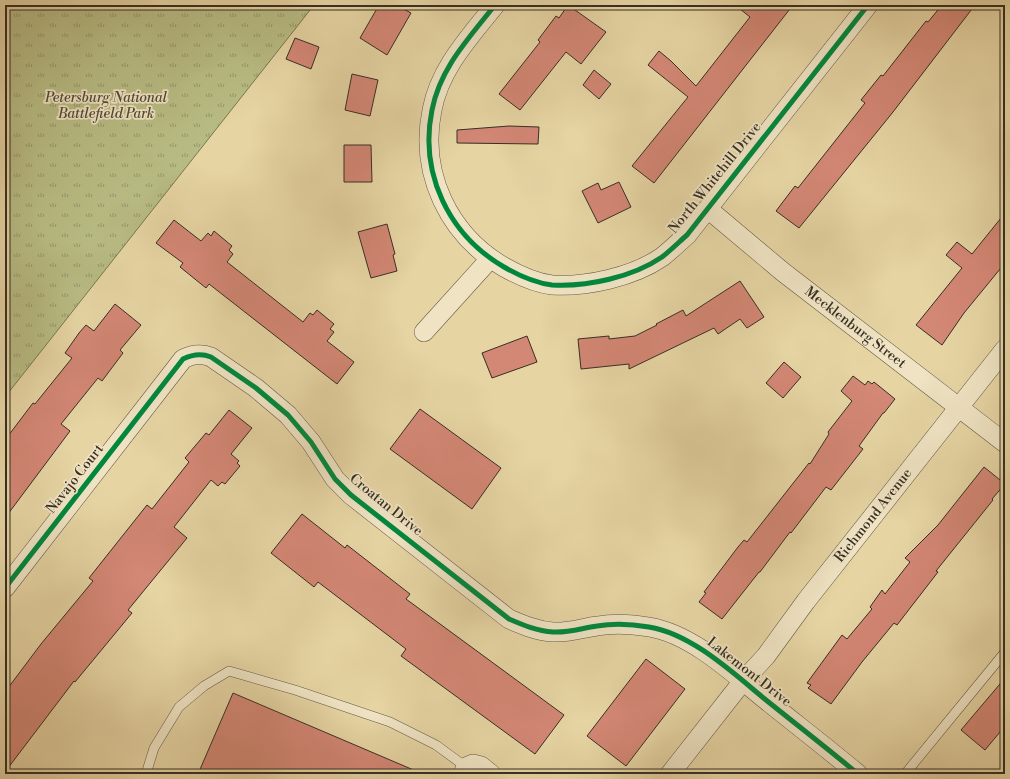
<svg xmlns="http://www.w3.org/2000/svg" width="1010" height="779" font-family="'Libre Bodoni',serif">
  <defs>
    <pattern id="park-tufts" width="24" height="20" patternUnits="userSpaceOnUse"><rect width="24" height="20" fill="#b8bc84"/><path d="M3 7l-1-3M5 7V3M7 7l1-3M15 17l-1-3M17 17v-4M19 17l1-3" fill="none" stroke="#96996c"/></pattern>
  </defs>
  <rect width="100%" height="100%" fill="#e6d4a3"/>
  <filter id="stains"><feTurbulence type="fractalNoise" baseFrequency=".005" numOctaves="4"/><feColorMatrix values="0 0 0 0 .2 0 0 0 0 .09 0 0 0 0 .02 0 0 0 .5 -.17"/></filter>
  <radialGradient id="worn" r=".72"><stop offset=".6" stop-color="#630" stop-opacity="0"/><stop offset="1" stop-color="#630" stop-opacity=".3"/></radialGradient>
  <path fill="url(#park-tufts)" stroke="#787654" d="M5,5h309l-309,392z"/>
  <path fill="#d38775" stroke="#372f24" d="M379,5h17l15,8 -24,42 -27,-17z
    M568,5l38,27 -25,32 -15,-12 -46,58 -21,-16 41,-52 -2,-2 18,-24 3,2z
    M735,5h58l-139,178 -22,-17 56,-69 -40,-32 11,-14 12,10 25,25 54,-69z
    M942,5h33l-82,107 -94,116 -23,-17 19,-25 3,2 67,-85 -4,-3 20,-25 2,1 43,-55 2,1z
    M295,38l24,9 -8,22 -25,-10z
    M594,70l17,14 -12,15 -16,-14z
    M352,74l26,6 -8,36 -25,-6z
    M509,126l30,1 -1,17 -81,-1v-13z
    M344,145h27l1,37h-28z
    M619,182l12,25 -33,16 -16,-32 16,-8 3,7z
    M1005,213v50l-41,50 -22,32 -26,-20 46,-57 -16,-13 11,-13 15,12z
    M174,220l27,21 7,-8 3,3 3,-5 18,15 -3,4 4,4 -6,8 76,60 7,-9 3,2 4,-5 17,14 -4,5 4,3 -7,9 27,21 -17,22 -128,-100 -3,4 -26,-21 3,-4 -27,-20z
    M387,224l8,30 -2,1 4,16 -26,7 -13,-46z
    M740,281l24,36 -17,11 -7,-9 -22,15 -4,-6 -85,41v-5l-48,5 -3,-30 31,-3v3l26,-3 22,-11 -1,-1 27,-14 3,6z
    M115,304l26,21 -21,25 3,3 -21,28 -4,-3 -37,46 9,7 -65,87v-78l28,-37 2,1 37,-46 -7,-5 14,-20 7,-8 8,6z
    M527,336l10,26 -45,16 -10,-25z
    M784,362l17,15 -18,21 -17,-15z
    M853,376l12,9 3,-4 4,3 2,-2 21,17 -11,14h-1l-24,33 4,3 -32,41 -5,-3 -35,46 -1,-1 -30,40h-1l-37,47 -23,-17 7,-9 -2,-1 34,-45 6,-7 3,2 62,-79 1,1 19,-30 -1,-2 24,-31 -11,-10z
    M420,409l81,59 -29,41 -82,-60z
    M229,410l23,18 -21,26 8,7 -2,2 3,3 -15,18 -3,-2 -4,4 -7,-6 -37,47 13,11 -59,72 4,3 -57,69 -1,-1 -69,91v-80l36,-48 52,-63 -4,-3 58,-73 5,4 37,-47 -4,-4 21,-25 3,2z
    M984,467l21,17 -13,15 1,1 -57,71 2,1 -41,53 -3,-2 -32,39 -31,42 -23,-16 3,-3 -4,-2 35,-48 5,4 25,-30 -2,-2 12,-17 3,4 25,-32 -5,-4 33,-33z
    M302,514l43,34 2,-3 63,49 -4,5 158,116 -29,39 -134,-98 5,-7 -88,-67 -4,5 -43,-34z
    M646,659l39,30 -59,77 -39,-30z
    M1005,678v48l-20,24 -24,-20z
    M233,693l190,81h-225z"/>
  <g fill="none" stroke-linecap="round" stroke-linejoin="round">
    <defs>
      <path id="service" d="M146,774l8,-26 25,-41 25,-21 25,-15 66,19 95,32 46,23 30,22
        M905,774l100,-122"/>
      <g id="minor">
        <path d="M495,5c-26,33 -55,63 -63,105 -13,64 17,125 72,157 14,8 32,16 48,18 35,2 81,-8 110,-28 9,-7 17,-15 25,-22l181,-230"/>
        <path id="s1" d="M708,209l75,63 222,171"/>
        <path d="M424,332l66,-73"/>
        <path d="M5,588l178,-229c10,-5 18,-6 28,-2l45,31 32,27 23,27 24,37 16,16 158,124c14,6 28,12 44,13 16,1 29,-4 44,-6 17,-3 35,-2 52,1 43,7 84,46 117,73 31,25 62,49 92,74"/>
        <path d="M463,774l3,-7 7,-3 8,2 10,8"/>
        <path id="s2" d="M670,774l73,-93 23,-25 40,-55 199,-252"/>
      </g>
    </defs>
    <use href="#service" stroke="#635844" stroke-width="10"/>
    <use href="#minor" stroke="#635844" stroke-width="20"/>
    <use href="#service" stroke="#efe3c3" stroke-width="9"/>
    <use href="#minor" stroke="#efe3c3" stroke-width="19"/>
    <defs>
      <path id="cycleway" d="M495,5c-26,33 -55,63 -63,105 -13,64 17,125 72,157 14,8 32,16 48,18 35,2 81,-8 110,-28 9,-7 17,-15 25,-22l181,-230
        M5,588l178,-229c10,-5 18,-6 28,-2l45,31 32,27 23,27 24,37 16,16 158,124c14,6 28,12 44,13 16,1 29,-4 44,-6 17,-3 35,-2 52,1 43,7 84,46 117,73 31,25 62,49 92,74"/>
    </defs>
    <use href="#cycleway" stroke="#efe3c3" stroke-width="8"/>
    <use href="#cycleway" stroke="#00873e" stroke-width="5"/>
  </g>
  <g text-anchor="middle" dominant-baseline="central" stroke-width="3.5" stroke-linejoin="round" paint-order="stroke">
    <g font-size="14" font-style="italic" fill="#514b37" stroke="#efe3c3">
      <text x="106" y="98">Petersburg National<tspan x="106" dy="16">Battlefield Park</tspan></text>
    </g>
    <g font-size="14" fill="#372f24" stroke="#efe3c3">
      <text transform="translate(715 178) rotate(-51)">North Whitehill Drive</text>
      <text stroke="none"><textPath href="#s1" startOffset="189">Mecklenburg Street</textPath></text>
      <text transform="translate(75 479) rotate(-52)">Navajo Court</text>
      <text transform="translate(386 505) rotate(39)">Croatan Drive</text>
      <text stroke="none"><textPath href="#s2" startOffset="329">Richmond Avenue</textPath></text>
      <text transform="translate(749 672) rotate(38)">Lakemont Drive</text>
    </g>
  </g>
  <rect width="1010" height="779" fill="none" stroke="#e6d4a3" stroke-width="20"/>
  <rect x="6" y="6" width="998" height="767" fill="none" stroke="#372f24" stroke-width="2"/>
  <rect x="10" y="10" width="990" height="759" fill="none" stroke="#372f24"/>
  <rect width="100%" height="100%" filter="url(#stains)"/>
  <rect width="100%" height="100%" fill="url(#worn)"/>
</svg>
